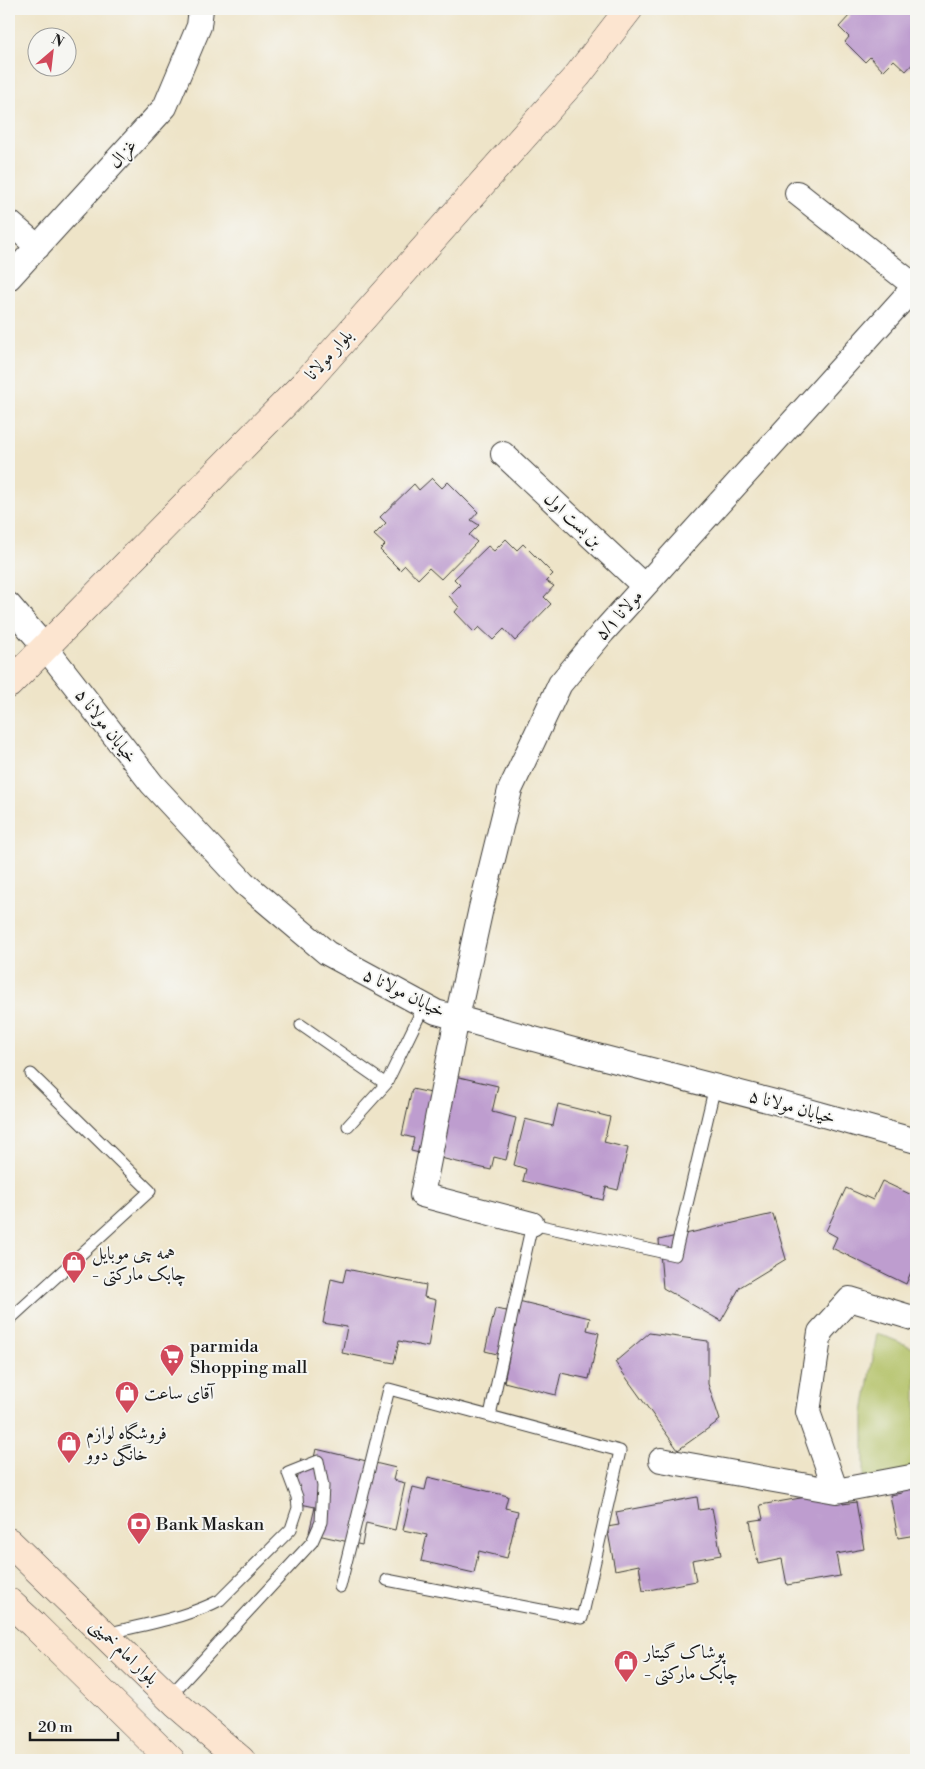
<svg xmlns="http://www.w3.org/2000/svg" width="925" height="1769" font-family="'Libre Bodoni',Amiri,serif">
  <rect width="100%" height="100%" fill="#f6f6f2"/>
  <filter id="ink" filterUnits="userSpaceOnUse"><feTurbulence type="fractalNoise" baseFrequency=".02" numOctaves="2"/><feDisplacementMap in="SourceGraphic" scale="10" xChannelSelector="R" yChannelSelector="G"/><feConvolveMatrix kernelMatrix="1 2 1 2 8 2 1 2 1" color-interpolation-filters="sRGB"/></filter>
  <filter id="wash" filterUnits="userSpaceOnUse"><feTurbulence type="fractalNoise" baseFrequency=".0096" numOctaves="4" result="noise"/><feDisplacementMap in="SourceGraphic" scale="20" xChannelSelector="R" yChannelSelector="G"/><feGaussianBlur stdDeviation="1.12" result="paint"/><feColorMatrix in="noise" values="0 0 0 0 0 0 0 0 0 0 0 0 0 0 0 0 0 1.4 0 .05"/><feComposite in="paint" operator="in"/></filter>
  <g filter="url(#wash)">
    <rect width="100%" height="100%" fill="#eee4c8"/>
    <path fill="#b0bf62" stroke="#666e3f" d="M877,1333l39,16v125l-52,10v-71z"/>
    <g id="blocks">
      <path fill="#be9dcf" d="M846,9h70v51l-10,11 -12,-11 -11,11 -13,-14 -5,5 -20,-20 4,-5 -10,-10 11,-12 -5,-5z
        M432,478l10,10 6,-6 30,30 -7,8 8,5 -10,10 8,7 -36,37 -12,-11 -11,11 -13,-14 -5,5 -20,-20 5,-5 -11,-10 12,-12 -6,-6 34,-33 5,6z
        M506,539l11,11 6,-6 30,30 -7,7 8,5 -10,11 7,7 -36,37 -11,-12 -11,11 -14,-13 -5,5 -19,-20 4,-5 -10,-11 11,-11 -6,-6 34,-33 6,5z
        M446,1074l52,12 -6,26 24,6 -10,42 -12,-3 -3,13 -80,-19 3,-13 -12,-3 10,-46 29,6z
        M558,1104l52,13 -6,25 24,6 -10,42 -12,-3 -3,13 -80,-19 3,-12 -12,-4 11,-46 28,7z
        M882,1181l34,16v77l-5,-2 -5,12 -74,-36 5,-11 -11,-6 20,-43 27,12z
        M773,1214l13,45 -46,28 -19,34 -58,-33 -4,-48z
        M346,1269l80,16 -2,12 12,3 -8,47 -29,-6 -5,22 -52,-10 5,-26 -24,-4 8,-44 12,3z
        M510,1299l80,19 -3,12 12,3 -10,46 -28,-6 -5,22 -52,-13 5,-25 -24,-6 10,-42 12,2z
        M649,1333l59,8v43l12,36 -42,30 -63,-88z
        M316,1449l80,19 -3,12 12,3 -10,47 -29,-7 -4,22 -53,-12 6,-26 -24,-5 10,-43 12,3z
        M428,1477l80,19 -3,12 13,3 -11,47 -28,-7 -5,22 -53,-12 6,-26 -24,-5 10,-43 12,3z
        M916,1477v58l-18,3 -8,-43 12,-2 -2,-13z
        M841,1491l2,13 13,-2 8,47 -28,5 4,22 -53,9 -5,-26 -24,5 -8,-43 13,-2 -3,-14z
        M697,1497l2,13 13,-2 9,47 -29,5 4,21 -53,10 -4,-26 -24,5 -8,-43 12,-2 -3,-13z"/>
    </g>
  </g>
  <g filter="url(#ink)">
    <use href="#blocks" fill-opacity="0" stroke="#3c3a36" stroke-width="1"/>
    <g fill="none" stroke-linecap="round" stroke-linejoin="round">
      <defs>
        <path id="lane" d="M301,1025l85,59
          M348,1126l38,-42 38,-78
          M9,1320l141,-129 -119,-117
          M490,1415l42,-191 143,31 40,-169
          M340,1587l49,-198 231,62 -38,167 -195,-38
          M107,1634c37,-10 79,-16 113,-34l71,-71 7,-21 -1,-11 -9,-24 30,-12 5,25 -2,36 -9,20 -143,155"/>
        <path id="street" d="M797,193l119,94
          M9,222l29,25
          M9,278l156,-171 34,-81 2,-17
          M503,454l141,132
          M9,605l36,42 107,137 92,99 83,70 109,59 134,37 232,60 114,32
          M532,1224l-110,-29 35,-177 24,-110 29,-118 50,-106 43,-52 312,-346
          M661,1460l175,31 80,-15
          M836,1491l-28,-79 12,-80 30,-33 66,20"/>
        <path id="secondary" d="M9,684l299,-304 270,-305 51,-66
          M9,1542l168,163 64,55
          M9,1602l25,23 137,135"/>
      </defs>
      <use href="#lane" stroke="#3c3a36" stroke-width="13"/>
      <use href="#street" stroke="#3c3a36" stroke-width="26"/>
      <use href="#secondary" stroke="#3c3a36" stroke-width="29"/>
      <use href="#lane" stroke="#fff" stroke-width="11"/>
      <use href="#street" stroke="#fff" stroke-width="24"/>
      <use href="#secondary" stroke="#fce5d0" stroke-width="28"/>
    </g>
  </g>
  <defs>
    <symbol id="shop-pin" viewBox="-11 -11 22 30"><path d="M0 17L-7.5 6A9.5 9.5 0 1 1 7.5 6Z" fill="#d1495b" stroke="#f6f6f2"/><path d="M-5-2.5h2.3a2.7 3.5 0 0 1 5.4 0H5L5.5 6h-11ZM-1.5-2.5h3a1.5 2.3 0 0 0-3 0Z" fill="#fff"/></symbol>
    <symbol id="supermarket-pin" viewBox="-11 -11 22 30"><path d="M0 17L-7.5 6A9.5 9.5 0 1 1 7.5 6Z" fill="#d1495b" stroke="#f6f6f2"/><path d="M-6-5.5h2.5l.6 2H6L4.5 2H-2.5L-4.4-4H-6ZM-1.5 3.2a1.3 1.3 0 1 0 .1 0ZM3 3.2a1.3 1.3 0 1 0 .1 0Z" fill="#fff"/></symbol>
    <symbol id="bank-pin" viewBox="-11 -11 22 30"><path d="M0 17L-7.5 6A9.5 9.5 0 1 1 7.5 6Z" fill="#d1495b" stroke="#f6f6f2"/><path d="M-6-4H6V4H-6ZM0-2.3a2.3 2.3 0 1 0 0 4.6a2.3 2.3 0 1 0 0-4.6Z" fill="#fff"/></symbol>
  </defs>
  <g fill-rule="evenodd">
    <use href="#shop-pin" x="60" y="1249" width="28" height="38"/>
    <use href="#supermarket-pin" x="158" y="1342" width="28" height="38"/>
    <use href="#shop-pin" x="113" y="1379" width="28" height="38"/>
    <use href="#shop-pin" x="55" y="1429" width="28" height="38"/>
    <use href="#bank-pin" x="125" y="1510" width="28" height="38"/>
    <use href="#shop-pin" x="612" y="1648" width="28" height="38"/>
  </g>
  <g text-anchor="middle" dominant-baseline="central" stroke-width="4" stroke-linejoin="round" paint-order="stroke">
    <g font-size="18" fill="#1c1c1c" stroke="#f6f6f2">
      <text transform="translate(123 154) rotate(-48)">غزال</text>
      <text transform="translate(329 355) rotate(-48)">بلوار مولانا</text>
      <text transform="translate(573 520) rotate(43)">بن بست اول</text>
      <text transform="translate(619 615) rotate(-48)">مولانا ۵/۱</text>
      <text transform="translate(106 726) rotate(52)">خیابان مولانا ۵</text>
      <text transform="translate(404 993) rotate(26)">خیابان مولانا ۵</text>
      <text transform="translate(792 1107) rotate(15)">خیابان مولانا ۵</text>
      <text transform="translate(124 1652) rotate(44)">بلوار امام خمینی</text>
    </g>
    <g font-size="18" fill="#1c1c1c" stroke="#f6f6f2" text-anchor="start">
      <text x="92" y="1253">همه چی موبایل<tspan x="92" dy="21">- چابک مارکتی</tspan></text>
      <text x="190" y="1346">parmida<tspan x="190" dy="21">Shopping mall</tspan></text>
      <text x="144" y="1393">آقای ساعت</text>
      <text x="86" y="1433">فروشگاه لوازم<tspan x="86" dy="21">خانگی دوو</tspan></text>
      <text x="156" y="1524">Bank Maskan</text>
      <text x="644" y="1652">پوشاک گیتار<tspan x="644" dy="21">- چابک مارکتی</tspan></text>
    </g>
  </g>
  <rect width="925" height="1769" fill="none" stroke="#f6f6f2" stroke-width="30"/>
  <g transform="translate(52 52) rotate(28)"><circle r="24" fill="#f6f6f2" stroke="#9f9f9c"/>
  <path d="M0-4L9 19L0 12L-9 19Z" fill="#d1495b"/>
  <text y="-8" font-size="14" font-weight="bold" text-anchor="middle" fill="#1c1c1c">N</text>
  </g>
  <path d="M30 1732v8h88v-8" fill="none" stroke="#1c1c1c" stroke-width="2.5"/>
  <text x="38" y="1732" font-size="15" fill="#1c1c1c" stroke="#f6f6f2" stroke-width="4" paint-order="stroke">20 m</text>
</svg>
